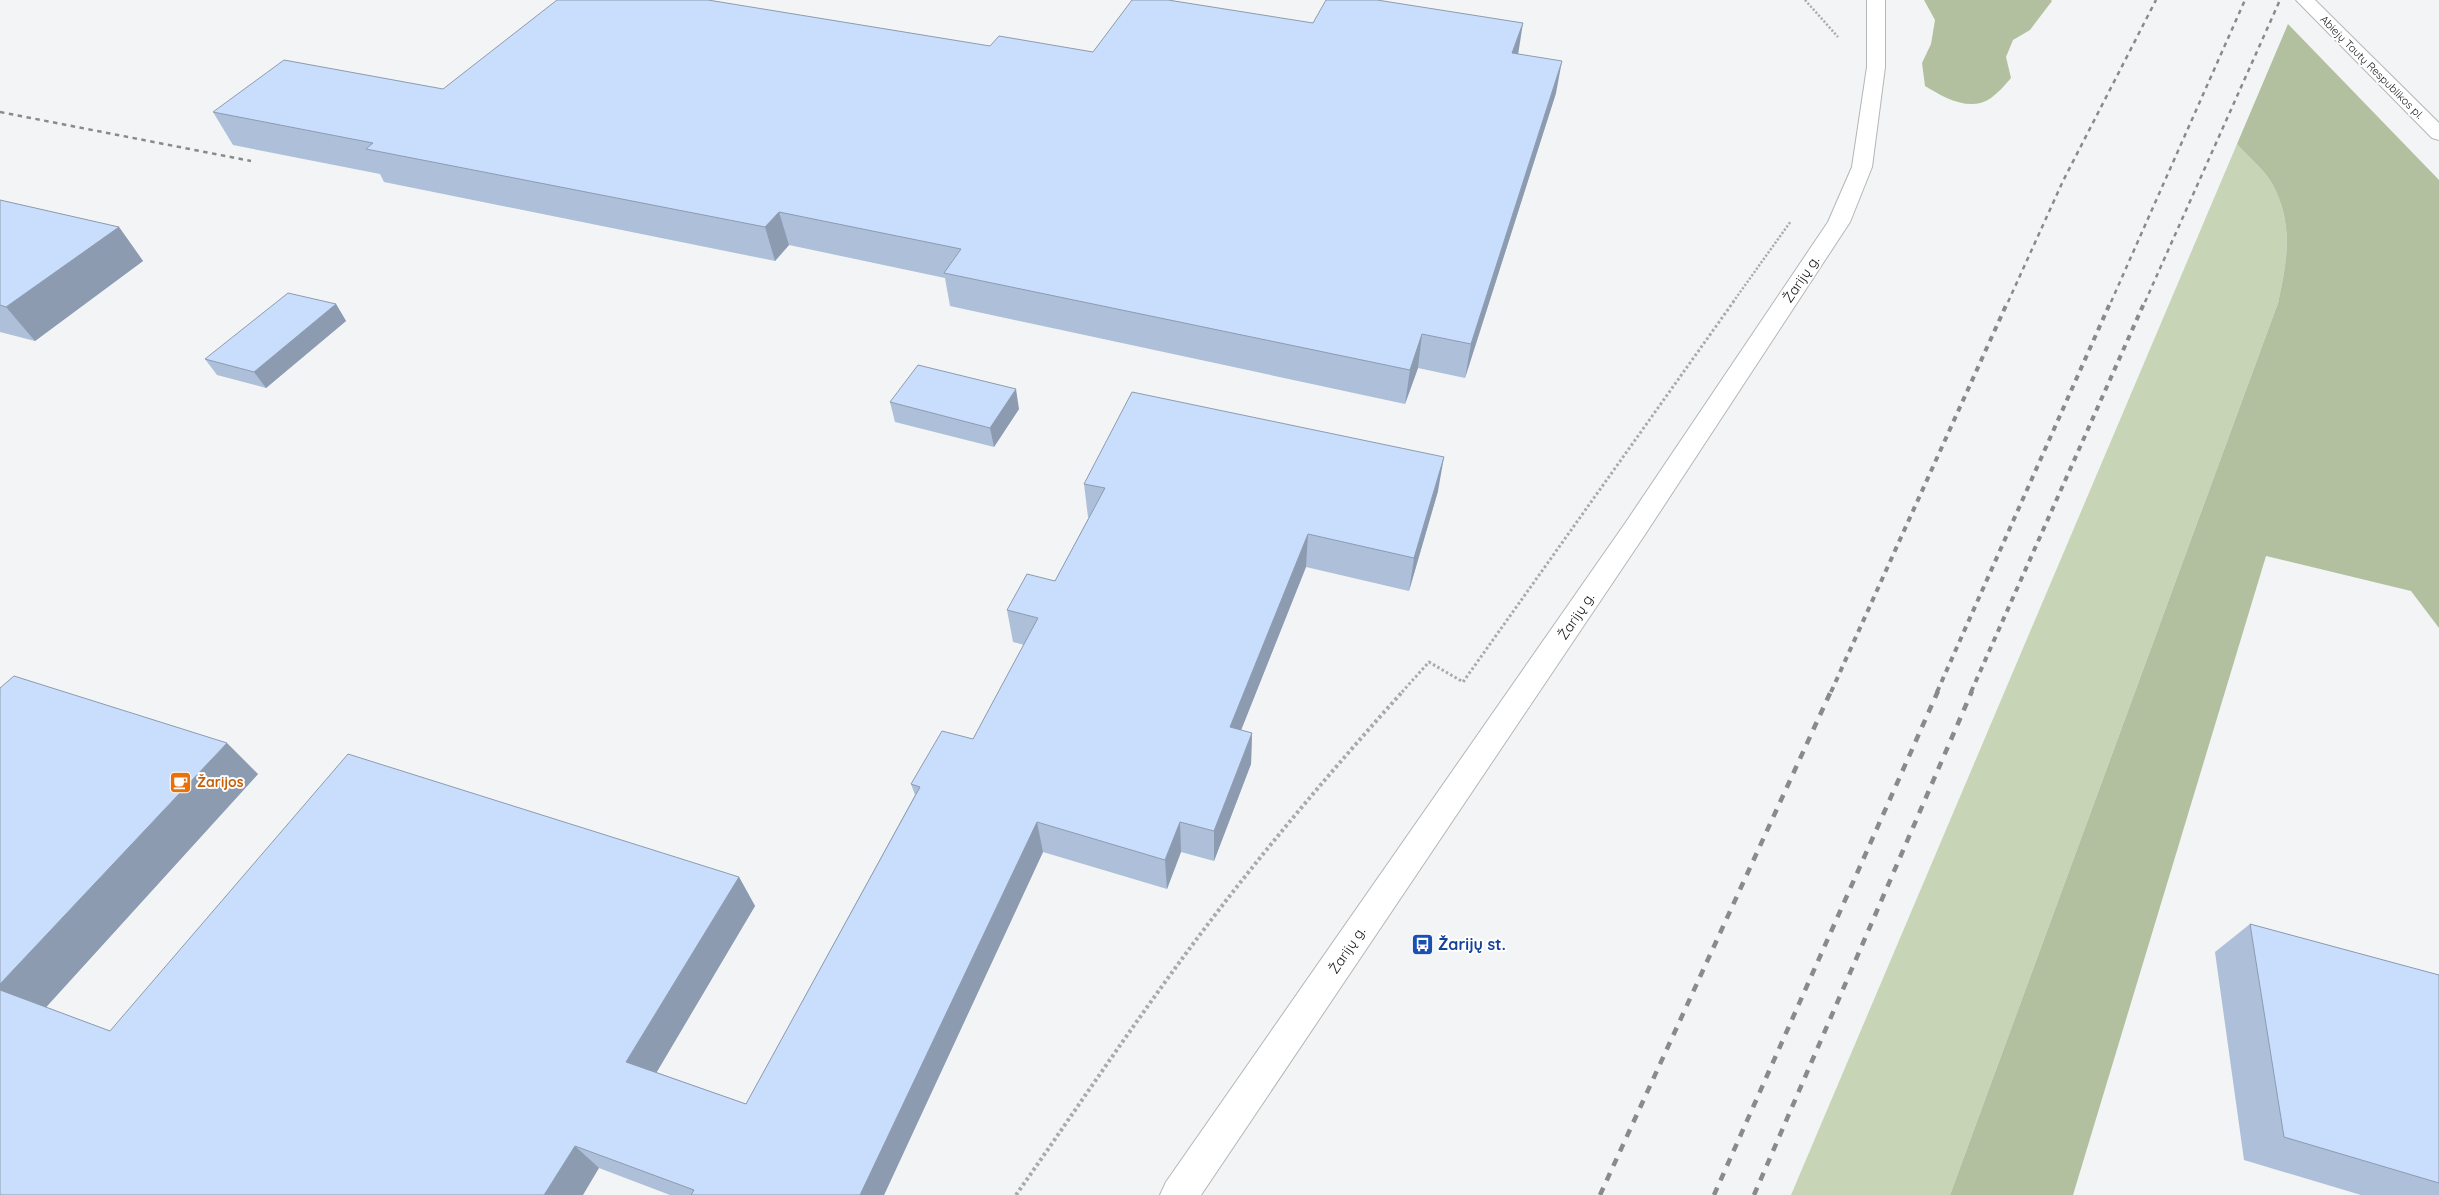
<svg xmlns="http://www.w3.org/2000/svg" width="2439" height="1195" font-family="Quicksand,sans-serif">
  <rect width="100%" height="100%" fill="#f3f4f5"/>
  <path fill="#c7d5b6" d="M2237,144c11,13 28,26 36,41 21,40 14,77 5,118l-328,892h-159z"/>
  <path fill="#b2c0a0" d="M1924,0h127l1,1 -22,29 -17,10 -7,17 5,21c-6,7 -12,14 -20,20 -21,15 -48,-1 -66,-12l-3,-23 9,-19 4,-24z
    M2288,24l151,156v448l-28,-37 -145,-35 -193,639h-123l328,-892c9,-41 16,-78 -5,-118 -8,-15 -25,-28 -36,-41z"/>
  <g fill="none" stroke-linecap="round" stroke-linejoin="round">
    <defs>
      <path id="street" d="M1867,0h18v67l-13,100 -22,55 -206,314 -443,659h-41l6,-13 460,-660 202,-300 24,-55 15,-100z"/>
      <path id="highway" d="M2296,0h19l124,123v17l-7,-2z"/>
    </defs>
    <use href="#street" stroke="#b5b6b7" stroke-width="2"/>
    <use href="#highway" stroke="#b5b6b7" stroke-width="2"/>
    <path stroke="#a9aaab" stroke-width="2.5" stroke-dasharray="2 2" stroke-linecap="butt" d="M1805,0l33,37
      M1733,302l58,-81"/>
    <path stroke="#a9aaab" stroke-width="3" stroke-dasharray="2.5 2.5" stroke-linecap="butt" d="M1402,692l27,-30 34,20 271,-381"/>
    <path stroke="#a9aaab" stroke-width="4" stroke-dasharray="3 3" stroke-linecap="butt" d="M1016,1195c69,-98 135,-198 209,-293 56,-72 116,-142 178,-211"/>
    <use href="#street" fill="#fff" fill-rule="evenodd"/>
    <use href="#highway" fill="#fff" fill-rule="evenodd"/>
    <path stroke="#8a8a8b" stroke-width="2.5" stroke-dasharray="4.5 4.5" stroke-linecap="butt" d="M0,112l251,49
      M2008,302l55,-121 93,-181
      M2111,302l134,-302
      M2145,302l135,-302"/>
    <path stroke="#8a8a8b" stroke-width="4" stroke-dasharray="5.5 5.5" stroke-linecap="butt" d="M1831,692l177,-391
      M1937,692l174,-391
      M1971,692l174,-391"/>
    <path stroke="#8a8a8b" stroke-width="4.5" stroke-dasharray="8 8" stroke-linecap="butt" d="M1600,1195l231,-504
      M1714,1195l224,-504
      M1754,1195l218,-504"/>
  </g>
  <path fill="#adbfd9" d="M1313,23l205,31 38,39 -91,285 -47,-10 -13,36 -455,-98 -5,-28 -156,-33 -14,16 -391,-79 -4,-8 -147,-29 -20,-33 230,-23 547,-43 103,6z
    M0,200l119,27 24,34 -108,80 -35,-9z
    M336,304l10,17 -80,67 -49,-13 -12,-16z
    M890,402l129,7 -25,38 -99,-25z
    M1084,484l354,7 -29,100 -103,-24 -65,163 11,3 -1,31 -37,97 -33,-9 -14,37 -124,-37 -159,343h-214l-71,-27 -599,27v-507l258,86 -212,233 64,24 629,-154 16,29 -99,166 90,32 169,-309 -4,-11 62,-45 51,-94 -11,-3 -6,-32 48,-29 34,-64h-1z
    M2250,924l189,51v220h-78l-117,-35 -29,-208z"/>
  <path fill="#8d9bb0" d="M1523,23l-5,32 -6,-2z
    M1562,61l-6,32 -91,285 6,-34z
    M779,212l10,33 -14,16 -10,-34z
    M119,227l24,34 -108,80 -29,-34z
    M336,304l10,17 -80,67 -12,-16z
    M1422,334l-4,34 -13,36 5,-34z
    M1016,389l3,20 -25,38 -4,-19z
    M1444,457l-6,34 -29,100 5,-33z
    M1308,534l-2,33 -76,191v-31z
    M1252,733l-1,31 -37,97v-30z
    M227,743l31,31 -219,241 -39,-24v-7z
    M1037,822l6,30 -159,343h-24z
    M1180,822l1,30 -14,37 -2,-29z
    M739,877l16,29 -107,181 -22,-25z
    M575,1146l24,22 -16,27h-39z"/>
  <path fill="#c9defc" stroke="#8d9bb0" d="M557,0h151l282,46 9,-10 94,16 39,-52h36l145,23 13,-23h51l146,23 -11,30 50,8 -91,283 -49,-10 -12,36 -466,-97 17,-24 -182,-37 -14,15 -399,-78 7,-6 -160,-31 71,-52 159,29z
    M0,200l119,27 -113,80 -6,-2z
    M288,293l48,11 -82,68 -49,-13z
    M918,365l98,24 -26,39 -100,-26z
    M1132,392l312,65 -30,101 -106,-24 -78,193 22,6 -38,98 -34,-9 -15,38 -128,-38 -177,373h-169l3,-5 -119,-44 -31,49h-544v-205l110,41 238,-277 391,123 -113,185 120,42 174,-317 -9,-3 31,-53 31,8 65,-121 -31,-8 20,-36 28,7 50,-93 -21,-4z
    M14,676l213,67 -227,241v-296z
    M2250,924l189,51v208l-155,-46z"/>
  <defs>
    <symbol id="cafe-square" viewBox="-11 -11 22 22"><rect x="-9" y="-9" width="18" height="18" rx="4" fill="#e8710a" stroke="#fff"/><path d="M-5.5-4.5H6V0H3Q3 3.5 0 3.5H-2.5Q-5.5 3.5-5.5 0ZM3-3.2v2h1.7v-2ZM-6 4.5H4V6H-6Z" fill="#fff"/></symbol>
    <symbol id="bus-square" viewBox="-11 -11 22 22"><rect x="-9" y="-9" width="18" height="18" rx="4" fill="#1a4fb4" stroke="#fff"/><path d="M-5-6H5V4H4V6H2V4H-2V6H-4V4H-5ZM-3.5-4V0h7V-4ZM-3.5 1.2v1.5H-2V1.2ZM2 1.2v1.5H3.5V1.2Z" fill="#fff"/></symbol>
  </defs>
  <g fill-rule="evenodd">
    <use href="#cafe-square" x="168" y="770" width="25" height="25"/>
    <use href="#bus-square" x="1410" y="932" width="25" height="25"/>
  </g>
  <g text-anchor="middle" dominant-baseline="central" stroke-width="4" stroke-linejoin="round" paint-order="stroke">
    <g font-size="11" fill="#121213" stroke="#fff">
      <text transform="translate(2372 67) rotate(45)">Abiejų Tautų Respublikos pl.</text>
    </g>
    <g font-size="14" fill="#121213" stroke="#fff">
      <text transform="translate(1801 279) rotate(-56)">Žarijų g.</text>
      <text transform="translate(1576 616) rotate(-56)">Žarijų g.</text>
      <text transform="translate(1347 950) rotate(-56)">Žarijų g.</text>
    </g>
    <g font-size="14" font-weight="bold" fill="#c56008" stroke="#fff" text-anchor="start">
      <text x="197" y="782">Žarijos</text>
    </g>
    <g font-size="16" font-weight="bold" fill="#164399" stroke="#fff" text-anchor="start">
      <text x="1438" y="944">Žarijų st.</text>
    </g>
  </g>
</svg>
